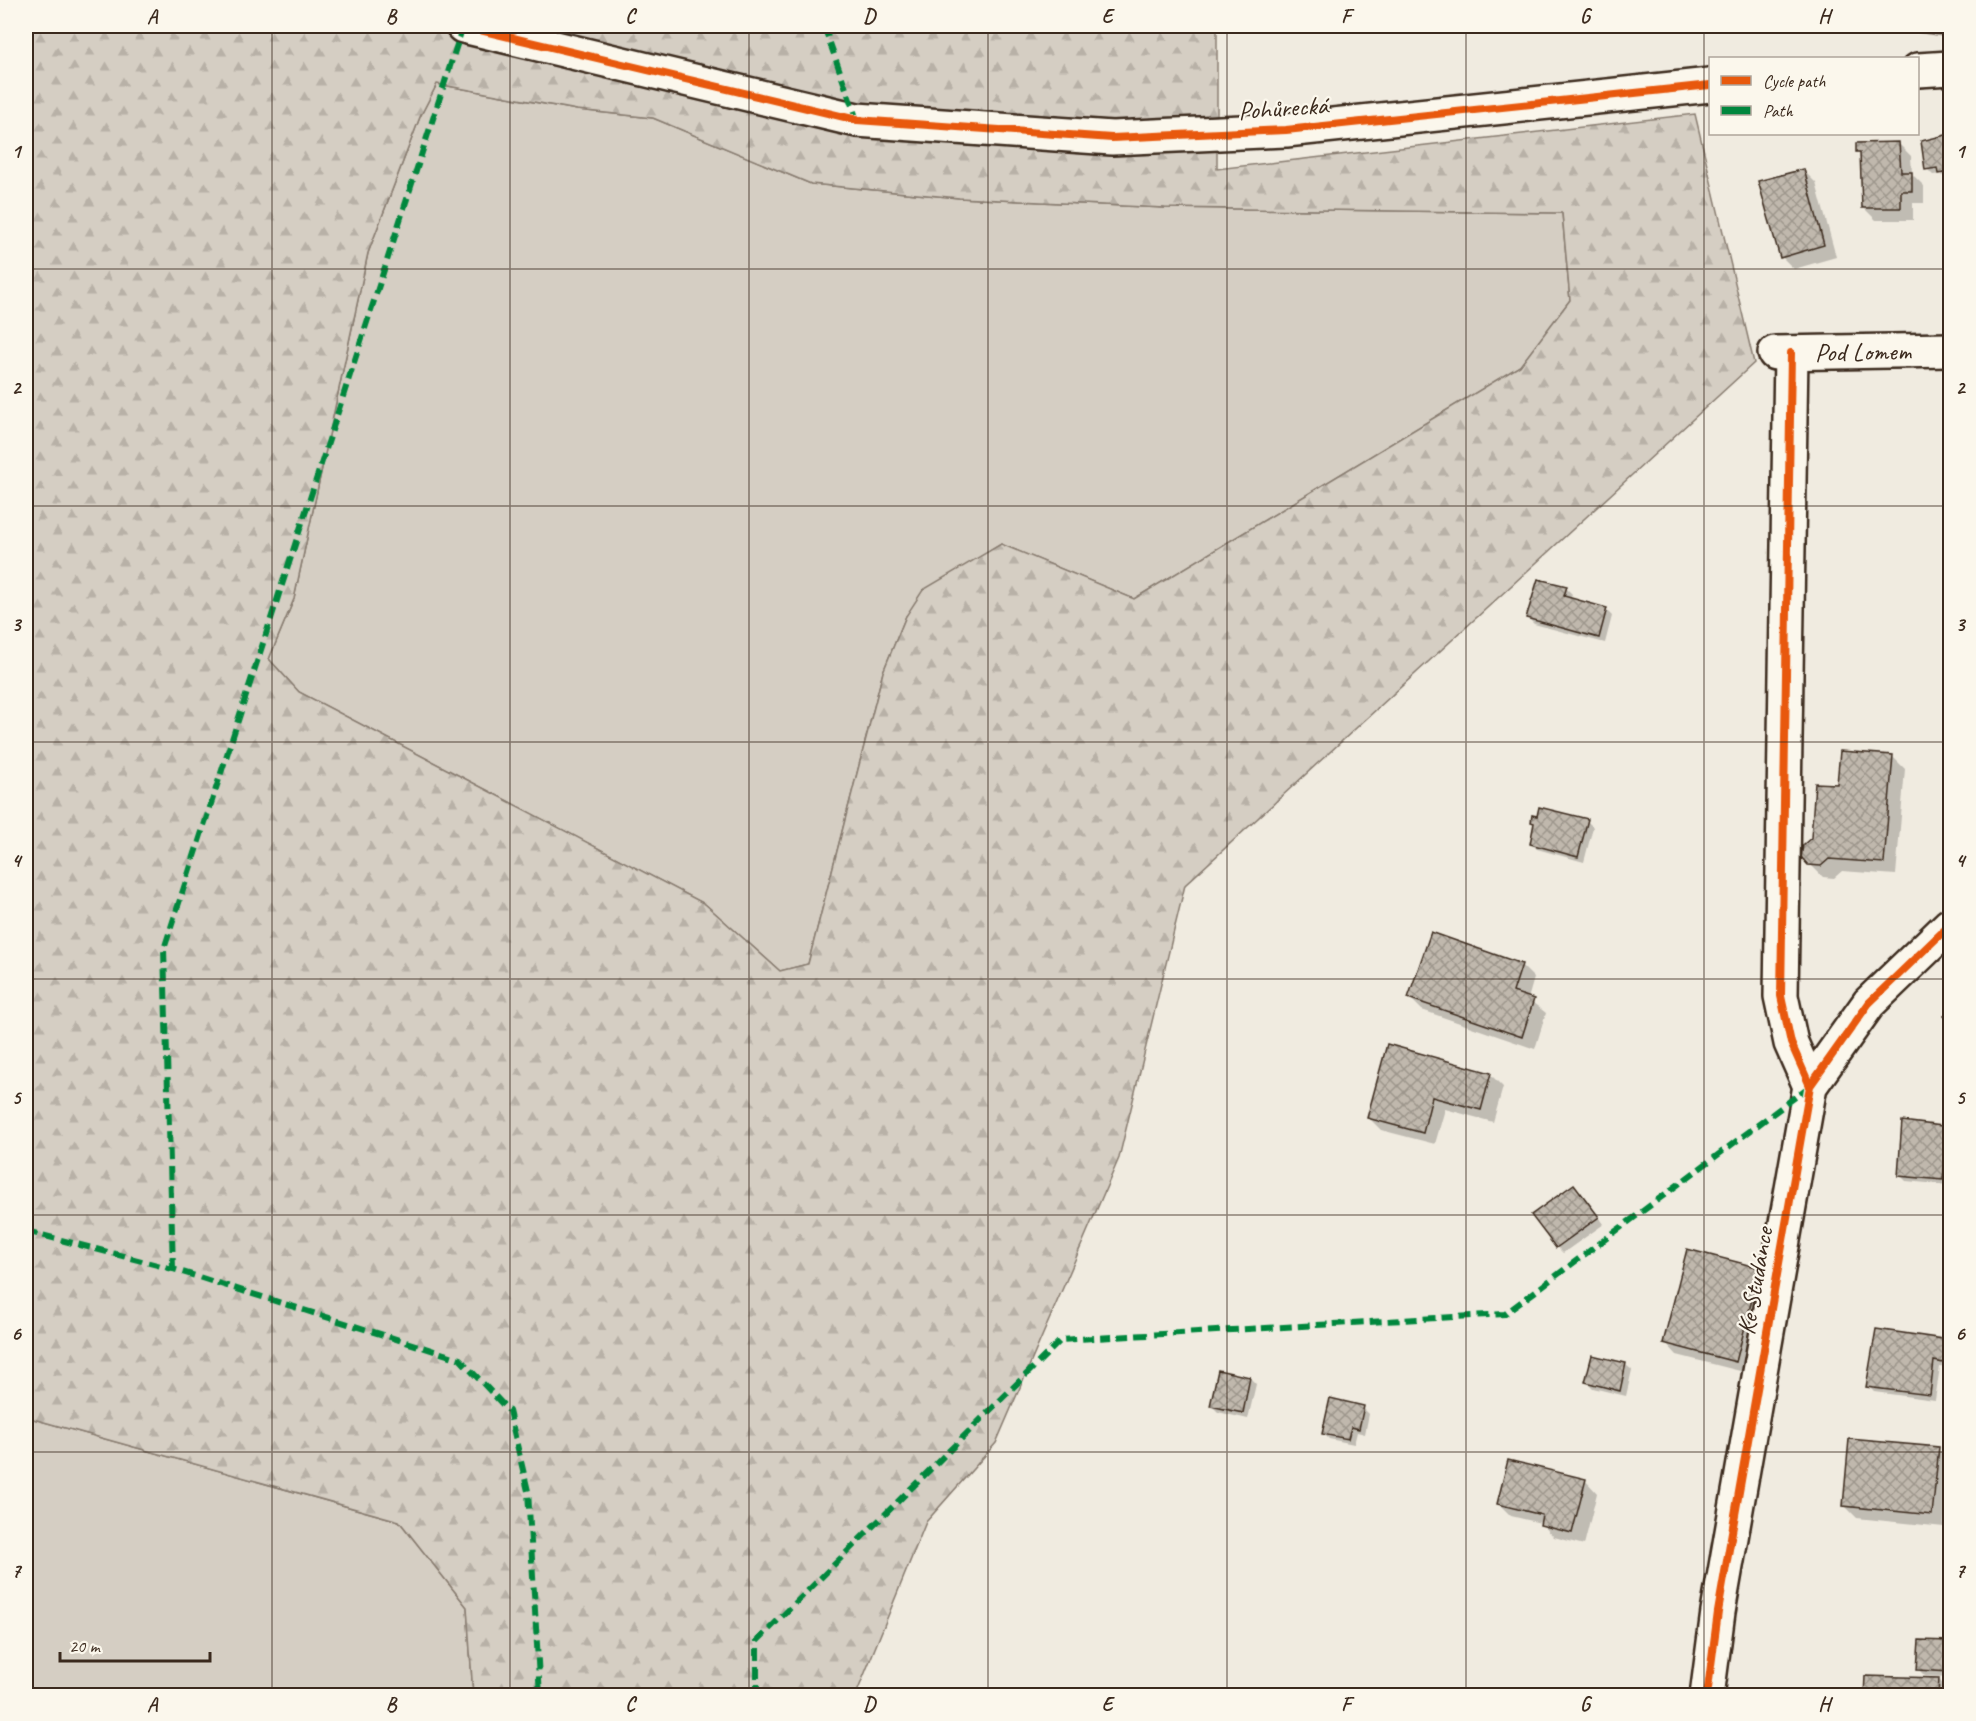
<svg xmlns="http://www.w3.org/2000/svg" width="1976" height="1721" font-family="Caveat,sans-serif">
  <defs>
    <pattern id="forest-firs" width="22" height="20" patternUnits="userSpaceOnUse" patternTransform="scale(1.5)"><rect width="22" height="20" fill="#d5cec3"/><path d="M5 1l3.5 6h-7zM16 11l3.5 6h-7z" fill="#b8b1a7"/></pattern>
    <pattern id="building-cross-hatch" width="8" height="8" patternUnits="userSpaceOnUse" patternTransform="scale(1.5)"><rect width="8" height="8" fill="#c0b8ad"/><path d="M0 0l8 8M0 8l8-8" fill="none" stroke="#9d968c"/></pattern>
  </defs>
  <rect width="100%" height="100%" fill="#f0ebe0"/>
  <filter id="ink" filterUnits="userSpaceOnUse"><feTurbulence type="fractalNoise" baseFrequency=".0167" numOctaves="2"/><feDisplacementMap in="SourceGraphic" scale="12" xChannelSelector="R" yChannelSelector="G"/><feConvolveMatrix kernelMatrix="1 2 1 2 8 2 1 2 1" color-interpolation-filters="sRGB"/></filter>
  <g filter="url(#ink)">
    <path fill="#d5cec3" stroke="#887c70" stroke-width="1.5" d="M437,84l140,26 76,8 158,66 148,14 206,10 397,5 8,87 -50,66 -386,233 -133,-55 -38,24 -57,48 -23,56 -75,292 -28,7 -75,-67 -406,-212 -30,-33 25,-60 74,-346 52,-136z
      M26,1417l373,104 68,86 6,88h-447z"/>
    <path fill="url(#forest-firs)" stroke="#887c70" stroke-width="1.5" fill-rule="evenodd" d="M26,26h1191v143l478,-55 59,249 -569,522 -66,273 -123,285 -70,79 -70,173h-383l-6,-88 -68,-86 -373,-104zM437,84l140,26 76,8 158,66 148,14 206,10 397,5 8,87 -50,66 -386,233 -133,-55 -78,46 -17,26 -23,56 -75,292 -28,7 -75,-67 -406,-212 -30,-33 25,-60 74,-346 52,-136z
      M1911,26h39v11l-34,-5z"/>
    <path fill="#0003" d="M1530,26h46l-44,2z
      M1950,136v42l-4,1 -5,-5 -8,1 -6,-6 -4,-27z
      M1898,143l13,13 1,18 12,12v17h-11v17h-37l-12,-12 -2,-52 -4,-5z
      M1803,170l13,13 20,74 -42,12 -12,-12z
      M1566,588l6,6 -2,6 36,10 6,6 -7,27 -71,-19 -6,-6z
      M1892,756l13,13 -9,106 -54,-4 -8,7 -11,-1 -13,-13 2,-25 26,-54z
      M1587,821l6,6 -9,35 -47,-13 -6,-6 5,-18 -4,-3z
      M1432,934l90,32 12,12 -6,21 18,14 -11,36 -113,-39 -13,-13z
      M1490,1074l13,13 -10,35 -48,-13 -10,35 -54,-14 -12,-12z
      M1903,1123l47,5 -2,57 -42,-4 -6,-6z
      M1580,1191l24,33 -41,29 -6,-6z
      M1759,1269l13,13 -24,91 -71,-18 -12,-13z
      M1877,1330l73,11v27l-10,-1 -5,33 -61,-8 -6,-6z
      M1626,1365l6,5 -6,26 -33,-8 -6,-6z
      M1250,1378l6,6 -8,35 -30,-7 -6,-6z
      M1363,1408l6,6 -4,20 -8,-2 -3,12 -25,-5 -6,-6z
      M1938,1449l12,13 -6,65 -87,-9 -13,-13z
      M1585,1480l12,13 -13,52 -30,-8 -13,-14 -30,-7 -12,-12z
      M1920,1641l30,2v34l-25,-1 -6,-6z
      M1938,1679l6,6 -1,11h-78z"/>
    <path fill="url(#building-cross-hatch)" stroke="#3b2a1e" stroke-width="1.5" d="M1950,134v38l-12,2 -1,-6 -12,2 -4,-29z
      M1899,142l2,30h11v19h-11v17h-39l-2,-56h-4v-9z
      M1804,169l20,76 -44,13 -22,-77z
      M1538,579l29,7 -3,10 43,12 -8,30 -73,-20z
      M1840,751l53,4 -9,108 -55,-4 -8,7 -13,-1 -7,-8 2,-12 8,-7 4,-55 22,1z
      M1539,807l49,12 -10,38 -48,-13 4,-21 -3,-1 1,-7 5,1z
      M1431,932l91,32 -9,28 21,7 -12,38 -114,-39z
      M1950,1009v13l-6,-6z
      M1387,1044l104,29 -10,37 -49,-13 -9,36 -56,-15z
      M1902,1121l48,6v15l-3,-1 -4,39 -45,-4z
      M1574,1184l25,33 -43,31 -25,-33z
      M1687,1249l73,19 -24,94 -73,-19z
      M1876,1329l74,11 -2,24 -14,-3 -4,34 -64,-8z
      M1592,1355l34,8 -6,28 -35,-9z
      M1218,1370l32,7 -7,36 -33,-7z
      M1330,1398l34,8 -5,23 -8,-2 -3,12 -26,-5z
      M1849,1439l90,8 -7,68 -89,-9z
      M1508,1460l78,19 -14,54 -32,-8 2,-10 -45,-11z
      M1919,1640l31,1v31l-33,-2z
      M1865,1676l74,2 -1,18h-74z"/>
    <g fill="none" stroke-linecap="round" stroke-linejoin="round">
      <defs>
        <g id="minor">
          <path d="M463,26l394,94 255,18 174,-8 424,-45"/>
          <path d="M1918,70l32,-2"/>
          <path id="s1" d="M1775,353l175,-3"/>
          <path d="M1791,353l-10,643 10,47 19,43"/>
          <path d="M1707,1696l11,-84 92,-526 59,-83 81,-78"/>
        </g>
      </defs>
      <use href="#minor" stroke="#3b2a1e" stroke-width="38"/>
      <use href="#minor" stroke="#fbf7ec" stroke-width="33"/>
      <path stroke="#00873e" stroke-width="6" stroke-dasharray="12 6" stroke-linecap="butt" d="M824,26l33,94
        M26,1231l147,38 287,90 49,52 19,80 12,205
        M173,1269l-9,-320 299,-923
        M757,1696v-55l304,-301 444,-26 305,-228"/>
      <defs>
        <path id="cycleway" d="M463,26l394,94 255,18 174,-8 424,-45
          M1791,353l-10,643 10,47 19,43
          M1707,1696l11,-84 92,-526 59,-83 81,-78"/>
      </defs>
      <use href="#cycleway" stroke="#fbf7ec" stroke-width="11"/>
      <use href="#cycleway" stroke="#e8590c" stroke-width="8"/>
    </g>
  </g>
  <path fill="none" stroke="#3b2a1e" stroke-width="1.5" stroke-opacity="0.55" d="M272,26v1670M510,26v1670M749,26v1670M988,26v1670M1227,26v1670M1466,26v1670M1704,26v1670M26,269h1924M26,506h1924M26,742h1924M26,979h1924M26,1215h1924M26,1452h1924"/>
  <g text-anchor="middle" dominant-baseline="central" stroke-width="4.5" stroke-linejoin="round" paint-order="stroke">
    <g font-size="26" fill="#3b2a1e" stroke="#fbf7ec">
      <text transform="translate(1283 108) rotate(-4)">Pohůrecká</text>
      <text stroke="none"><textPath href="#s1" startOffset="88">Pod Lomem</textPath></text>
      <text transform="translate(1755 1281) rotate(-80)">Ke Studánce</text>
    </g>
  </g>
  <rect width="1976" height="1721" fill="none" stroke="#fbf7ec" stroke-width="66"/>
  <rect x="1709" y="57" width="210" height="78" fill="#fbf7ec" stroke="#aea59a" stroke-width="1.5"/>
  <rect x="1721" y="76" width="30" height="9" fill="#e8590c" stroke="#aea59a" stroke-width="1.5"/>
  <text x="1763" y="87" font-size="18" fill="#3b2a1e">Cycle path</text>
  <rect x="1721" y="106" width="30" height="9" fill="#00873e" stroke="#aea59a" stroke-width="1.5"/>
  <text x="1763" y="117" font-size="18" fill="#3b2a1e">Path</text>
  <path d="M60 1652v9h150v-9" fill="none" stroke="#3b2a1e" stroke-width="3"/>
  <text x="69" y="1652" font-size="18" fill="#3b2a1e" stroke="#fbf7ec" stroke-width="4.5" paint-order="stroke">20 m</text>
  <rect x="33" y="33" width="1910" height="1655" fill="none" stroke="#3b2a1e" stroke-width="2"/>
  <g font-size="20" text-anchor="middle" font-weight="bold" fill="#3b2a1e">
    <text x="152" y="23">A</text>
    <text x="391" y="23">B</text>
    <text x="630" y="23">C</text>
    <text x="869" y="23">D</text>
    <text x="1107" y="23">E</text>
    <text x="1346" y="23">F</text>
    <text x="1585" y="23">G</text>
    <text x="1824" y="23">H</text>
    <text x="16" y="158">1</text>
    <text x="1960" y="158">1</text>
    <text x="16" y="394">2</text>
    <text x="1960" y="394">2</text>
    <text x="16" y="631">3</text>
    <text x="1960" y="631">3</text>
    <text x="16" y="867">4</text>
    <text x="1960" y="867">4</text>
    <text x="16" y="1104">5</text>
    <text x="1960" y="1104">5</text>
    <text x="16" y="1340">6</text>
    <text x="1960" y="1340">6</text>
    <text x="16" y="1577">7</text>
    <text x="1960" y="1577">7</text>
    <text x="152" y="1711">A</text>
    <text x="391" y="1711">B</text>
    <text x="630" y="1711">C</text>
    <text x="869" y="1711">D</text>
    <text x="1107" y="1711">E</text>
    <text x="1346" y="1711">F</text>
    <text x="1585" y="1711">G</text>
    <text x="1824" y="1711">H</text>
  </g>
</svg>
